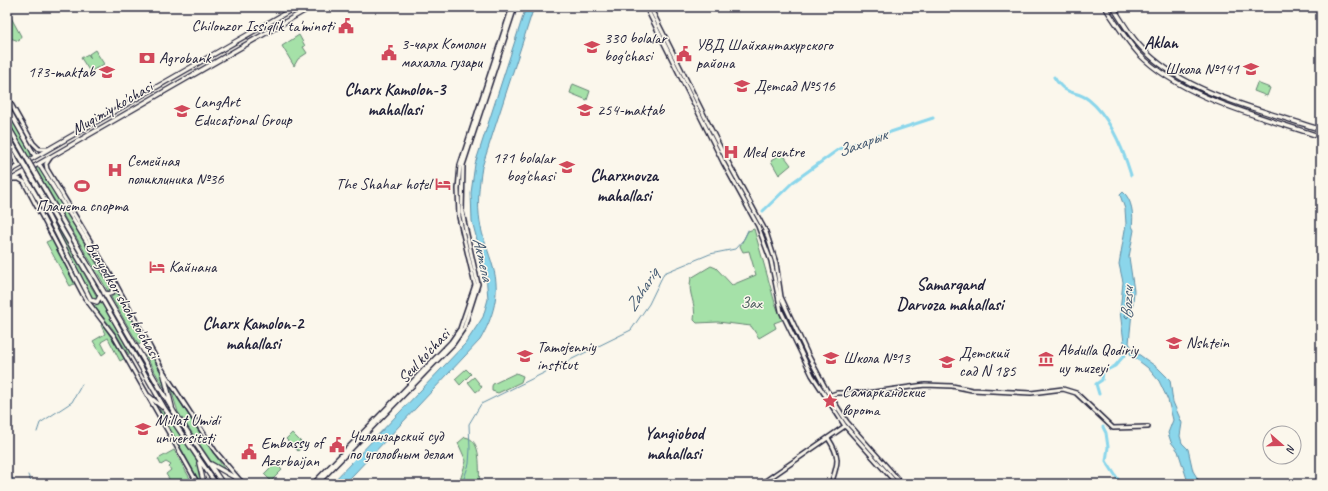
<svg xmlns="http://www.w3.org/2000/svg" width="1328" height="491" font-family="Caveat,sans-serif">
  <rect width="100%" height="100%" fill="#fbf7ec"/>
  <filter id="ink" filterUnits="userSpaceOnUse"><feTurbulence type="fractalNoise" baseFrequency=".025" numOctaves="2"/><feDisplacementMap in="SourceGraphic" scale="8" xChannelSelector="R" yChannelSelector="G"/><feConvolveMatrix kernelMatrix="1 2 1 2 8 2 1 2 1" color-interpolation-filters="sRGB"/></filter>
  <g filter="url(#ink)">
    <path fill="#a5e1a8" stroke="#648272" d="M8,12l13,24 -2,5 -12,-4z
      M299,35l6,11 -2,1 4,6 -9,6 -4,7 -12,-20z
      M95,50l9,14 -14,8 -9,-14 7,-4 3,5 -2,-5z
      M1257,83l13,5 -3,8 -13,-5z
      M573,84l17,7 -3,9 -17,-7z
      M7,111l24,41v3l-2,3 -22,-39z
      M782,153l9,12 -12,10 -8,-14z
      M39,167l72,121v4l-3,-1 -72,-122z
      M28,175l69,122 -1,3h-3z
      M754,229l21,74 7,17 -8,3 2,5 -17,10 -8,-12 -33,-4 -21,1 -3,-3c3,-18 -7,-25 -3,-42l20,-12 5,2 16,17 24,-10 -7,-24 -6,1 -3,-6 8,-15z
      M53,239l23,44 -6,3 -24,-44z
      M117,290l27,50 -5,5 -28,-48 5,-3z
      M101,302l30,52 -2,1 -16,-26 -19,-23z
      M102,324l23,34 -5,3 -12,-23 -7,4 5,10 -4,3 -9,-14 12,-7 -4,-9z
      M151,352l8,14 9,28 -23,-39z
      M466,369l5,5 -11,11 -5,-6z
      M516,373l7,3 -2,6 -23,11 -6,-2v-5l1,-2z
      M474,377l8,10 -6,5 -8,-10z
      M169,383l26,43 31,45 -15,-10 -33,-49z
      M159,409l8,6 31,48 5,21h-2z
      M292,433l12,12 -6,6 -12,-12z
      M465,437c18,3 13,32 15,47h-21l7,-23 -8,-18z
      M174,450l19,34h-21l-6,-10 5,-4 -2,-3 2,-2 -5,-3 -5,3 -3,-6z
      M275,463l7,7 -11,11 -7,-7z"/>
    <path fill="#8bd6eb" stroke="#618ea5" d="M526,7h8l-52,160c-3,18 -5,37 -2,55 2,15 9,30 13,45 8,25 0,51 -13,73l-126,134 -10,10h-13l134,-140 18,-27 5,-18 -2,-25 -14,-53 -1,-28 4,-29z
      M1123,192c9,7 11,24 9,34l2,4 -5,27 5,34 -5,52 5,8 24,17 12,12 3,22 9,21 -2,13 2,7 6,6 5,22 8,13h-8l-6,-5 -9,-28 -7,-9 -3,-9 5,-13 -5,-20 -9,-19 -11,-13 -17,-13 -7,-13 -4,-30 3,-30 -4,-18 7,-40 -1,-15 -5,-14z"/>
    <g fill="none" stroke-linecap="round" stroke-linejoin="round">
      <path stroke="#4c6a81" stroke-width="1" d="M1128,289l2,2 -1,25 -2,2 -2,-2v-19z"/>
      <path stroke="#618ea5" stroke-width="1" d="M37,432l3,-9 32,-21 10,-18
        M28,475l4,9
        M462,484l7,-20 1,-15 -1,-25 12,-20 150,-74 18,-26 15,-31 46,-19 25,-5 9,-10 4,-9"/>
      <path stroke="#8bd6eb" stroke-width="3" d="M1054,77c13,21 21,12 35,23 22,18 34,49 42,75
        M763,211l30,-29 46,-33 94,-31
        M1099,394l-3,-10 6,-4 1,-8 12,-6 13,-15
        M1103,427l3,6 2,14 -2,14 15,23
        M7,468l5,14 6,2"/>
      <defs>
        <path id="tertiary" d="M7,97l26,46 6,6h8
          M7,153l5,11 -4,7
          M50,158l-4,6 1,5 66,110 50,92 52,80 28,33
          M14,179h5l5,3 61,116 29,38 84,148
          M828,396l9,-3h30l58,-8 27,1 20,4 59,3 32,-4 13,4 37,35 35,-1
          M828,438c13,20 10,25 3,46
          M761,484l84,-58"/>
        <path id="secondary" d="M646,7l77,155 35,64 13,35 10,50 31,64 33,51 52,58
          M650,7l72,144 44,81 10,31 5,34 27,58 19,36 20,31 55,62
          M313,484l138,-142 9,-13 15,-44 -16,-68 -1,-28 2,-24 52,-158
          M317,484l136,-140 11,-16 14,-44 -16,-72 1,-47 52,-158"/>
        <path id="primary" d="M1105,7c11,16 21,33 34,47 44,45 124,63 182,83
          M1113,7c10,16 20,33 34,46 45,43 117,57 174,77
          M7,107l28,49
          M7,145l12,21
          M39,164l74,120 -1,9 -3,1 -5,-1
          M7,173l289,-166
          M23,173l25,43 43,84 6,2 3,-6
          M7,182l304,-175
          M94,275l80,137 49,72
          M90,278l75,131 51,75
          M163,371l9,36
          M149,396l13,11
          M199,463l5,21
          M211,464l30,17"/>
      </defs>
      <use href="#tertiary" stroke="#22223b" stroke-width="6"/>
      <use href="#secondary" stroke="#22223b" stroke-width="6"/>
      <use href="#primary" stroke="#22223b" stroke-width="6"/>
      <use href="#tertiary" stroke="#fbf7ec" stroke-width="3"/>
      <use href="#secondary" stroke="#fbf7ec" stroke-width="3"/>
      <use href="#primary" stroke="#fbf7ec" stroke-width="3.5"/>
      <defs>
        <path id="primary-bridge" d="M7,124l87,151
          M7,135l83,143"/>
      </defs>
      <use href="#primary-bridge" stroke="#22223b" stroke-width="6" stroke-linecap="butt"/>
      <use href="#primary-bridge" stroke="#fbf7ec" stroke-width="3.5"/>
    </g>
  </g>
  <defs>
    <symbol id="civic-bare" viewBox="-9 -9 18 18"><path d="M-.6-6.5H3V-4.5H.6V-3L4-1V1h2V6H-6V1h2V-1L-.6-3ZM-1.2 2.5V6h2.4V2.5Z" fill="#d1495b" stroke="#fbf7ec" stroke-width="2.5" paint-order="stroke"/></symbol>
    <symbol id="school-bare" viewBox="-9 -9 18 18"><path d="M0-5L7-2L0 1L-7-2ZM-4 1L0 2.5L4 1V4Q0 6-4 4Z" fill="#d1495b" stroke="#fbf7ec" stroke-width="2.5" paint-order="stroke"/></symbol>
    <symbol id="bank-bare" viewBox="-9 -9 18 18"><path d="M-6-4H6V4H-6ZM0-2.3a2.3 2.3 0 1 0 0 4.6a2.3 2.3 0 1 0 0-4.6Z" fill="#d1495b" stroke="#fbf7ec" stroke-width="2.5" paint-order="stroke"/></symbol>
    <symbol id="hospital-bare" viewBox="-9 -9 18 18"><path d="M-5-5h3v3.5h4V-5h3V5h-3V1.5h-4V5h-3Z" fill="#d1495b" stroke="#fbf7ec" stroke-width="2.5" paint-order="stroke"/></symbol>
    <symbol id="hotel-bare" viewBox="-9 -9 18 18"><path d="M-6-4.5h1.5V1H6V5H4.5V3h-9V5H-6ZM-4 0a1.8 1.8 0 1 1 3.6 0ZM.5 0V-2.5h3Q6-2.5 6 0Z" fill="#d1495b" stroke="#fbf7ec" stroke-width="2.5" paint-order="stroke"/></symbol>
    <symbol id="stadium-bare" viewBox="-9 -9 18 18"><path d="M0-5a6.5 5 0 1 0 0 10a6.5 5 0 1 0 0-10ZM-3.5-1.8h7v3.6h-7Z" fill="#d1495b" stroke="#fbf7ec" stroke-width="2.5" paint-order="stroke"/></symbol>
    <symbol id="university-bare" viewBox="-9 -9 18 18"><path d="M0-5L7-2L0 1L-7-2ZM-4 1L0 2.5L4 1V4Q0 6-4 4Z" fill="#d1495b" stroke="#fbf7ec" stroke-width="2.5" paint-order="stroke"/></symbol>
    <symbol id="museum-bare" viewBox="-9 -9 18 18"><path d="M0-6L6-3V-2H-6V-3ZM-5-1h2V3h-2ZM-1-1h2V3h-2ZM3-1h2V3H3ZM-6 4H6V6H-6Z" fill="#d1495b" stroke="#fbf7ec" stroke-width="2.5" paint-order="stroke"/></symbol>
    <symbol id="sight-bare" viewBox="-9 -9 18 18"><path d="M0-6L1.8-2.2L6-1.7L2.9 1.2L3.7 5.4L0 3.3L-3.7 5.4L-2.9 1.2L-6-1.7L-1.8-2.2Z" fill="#d1495b" stroke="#fbf7ec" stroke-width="2.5" paint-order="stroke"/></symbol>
  </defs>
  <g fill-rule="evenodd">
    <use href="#civic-bare" x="335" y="15" width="22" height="22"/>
    <use href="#school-bare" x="581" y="36" width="22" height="22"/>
    <use href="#civic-bare" x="378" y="42" width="22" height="22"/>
    <use href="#civic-bare" x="673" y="43" width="22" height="22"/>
    <use href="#bank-bare" x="136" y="47" width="22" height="22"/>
    <use href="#school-bare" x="1240" y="58" width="22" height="22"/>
    <use href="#school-bare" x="96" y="61" width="22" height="22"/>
    <use href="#school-bare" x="731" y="75" width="22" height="22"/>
    <use href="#school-bare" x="574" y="99" width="22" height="22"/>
    <use href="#school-bare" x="171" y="100" width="22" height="22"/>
    <use href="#hospital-bare" x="720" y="141" width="22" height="22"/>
    <use href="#school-bare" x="556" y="156" width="22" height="22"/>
    <use href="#hospital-bare" x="104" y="159" width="22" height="22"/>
    <use href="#hotel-bare" x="432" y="173" width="22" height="22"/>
    <use href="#stadium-bare" x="71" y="175" width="22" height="22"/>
    <use href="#hotel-bare" x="146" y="256" width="22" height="22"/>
    <use href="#school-bare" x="1163" y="332" width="22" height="22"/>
    <use href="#university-bare" x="514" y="345" width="22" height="22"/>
    <use href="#school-bare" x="820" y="347" width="22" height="22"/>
    <use href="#museum-bare" x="1035" y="348" width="22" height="22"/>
    <use href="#school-bare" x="936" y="351" width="22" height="22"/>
    <use href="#sight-bare" x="819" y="390" width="22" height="22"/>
    <use href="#university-bare" x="132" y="418" width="22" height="22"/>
    <use href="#civic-bare" x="326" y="434" width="22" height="22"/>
    <use href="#civic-bare" x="238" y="441" width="22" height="22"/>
  </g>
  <g text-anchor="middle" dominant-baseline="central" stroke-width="3" stroke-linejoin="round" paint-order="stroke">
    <g font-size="16" fill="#22223b" stroke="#fbf7ec" text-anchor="start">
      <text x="334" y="26" text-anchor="end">Chilonzor Issiqlik ta'minoti</text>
      <text x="604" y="38">330 bolalar<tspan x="604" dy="18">bog'chasi</tspan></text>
      <text x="401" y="44">3-чарх Комолон<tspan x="401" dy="18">махалла гузари</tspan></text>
      <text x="696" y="45">УВД Шайхантахурского<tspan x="696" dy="18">района</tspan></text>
      <text x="159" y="58">Agrobank</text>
      <text x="1239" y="69" text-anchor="end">Школа №141</text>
      <text x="95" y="72" text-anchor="end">173-maktab</text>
      <text x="754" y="86">Детсад №516</text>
      <text x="194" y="102">LangArt<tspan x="194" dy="18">Educational Group</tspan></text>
      <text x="597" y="110">254-maktab</text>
      <text x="743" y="152">Med centre</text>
      <text x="555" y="158" text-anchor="end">171 bolalar<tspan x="555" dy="18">bog'chasi</tspan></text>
      <text x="127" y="161">Семейная<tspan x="127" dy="18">поликлиника №36</tspan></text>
      <text x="431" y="184" text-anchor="end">The Shahar hotel</text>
      <text x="82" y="206" text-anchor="middle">Планета спорта</text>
      <text x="169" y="267">Кайнана</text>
      <text x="1186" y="343">Nshtein</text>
      <text x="537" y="347">Tamojenniy<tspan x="537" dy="18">institut</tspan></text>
      <text x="1058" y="350">Abdulla Qodiriy<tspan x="1058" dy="18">uy muzeyi</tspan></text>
      <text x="959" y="353">Детский<tspan x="959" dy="18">сад N 185</tspan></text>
      <text x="843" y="358">Школа №13</text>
      <text x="842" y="392">Самаркандские<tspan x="842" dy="18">ворота</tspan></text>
      <text x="155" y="420">Millat Umidi<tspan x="155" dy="18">universiteti</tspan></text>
      <text x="349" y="436">Чиланзарский суд<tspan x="349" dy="18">по уголовным делам</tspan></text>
      <text x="261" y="443">Embassy of<tspan x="261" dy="18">Azerbaijan</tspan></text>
    </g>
    <g font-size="16" fill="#22223b" stroke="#fbf7ec">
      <text transform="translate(112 108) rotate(-30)">Muqimiy ko'chasi</text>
      <text transform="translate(123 300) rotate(60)">Bunyodkor shoh ko'chasi</text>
      <text transform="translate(424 356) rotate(-47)">Seul ko'chasi</text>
    </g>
    <g font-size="16" fill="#495b5c" stroke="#fbf7ec">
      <text x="751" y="303">Зах</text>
    </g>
    <g font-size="17" font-weight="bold" fill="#22223b" stroke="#fbf7ec">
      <text x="1161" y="42">Aklan</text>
      <text x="395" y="89">Charx Kamolon-3<tspan x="395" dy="20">mahallasi</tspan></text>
      <text x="624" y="175">Charxnovza<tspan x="624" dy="20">mahallasi</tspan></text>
      <text x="950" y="284">Samarqand<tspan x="950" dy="20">Darvoza mahallasi</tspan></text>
      <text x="253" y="323">Charx Kamolon-2<tspan x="253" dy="20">mahallasi</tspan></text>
      <text x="674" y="433">Yangiobod<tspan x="674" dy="20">mahallasi</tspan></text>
    </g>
    <g font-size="17" font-style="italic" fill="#425870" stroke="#fbf7ec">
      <text transform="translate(862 143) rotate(-21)">Захарык</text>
      <text transform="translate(483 259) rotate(77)">Актепа</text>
      <text transform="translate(642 290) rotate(-57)">Zahariq</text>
      <text transform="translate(1127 303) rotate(-88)">Bozsu</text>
    </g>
  </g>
  <rect width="1328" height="491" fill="none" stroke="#fbf7ec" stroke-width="24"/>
  <rect x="12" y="12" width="1304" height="467" fill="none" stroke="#22223b" stroke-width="1.5" filter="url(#ink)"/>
  <g transform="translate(1282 445) rotate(110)"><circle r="19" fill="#fbf7ec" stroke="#a4a2a5"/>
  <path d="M0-3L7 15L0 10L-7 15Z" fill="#d1495b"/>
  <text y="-6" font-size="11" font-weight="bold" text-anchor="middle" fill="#22223b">N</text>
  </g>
</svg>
